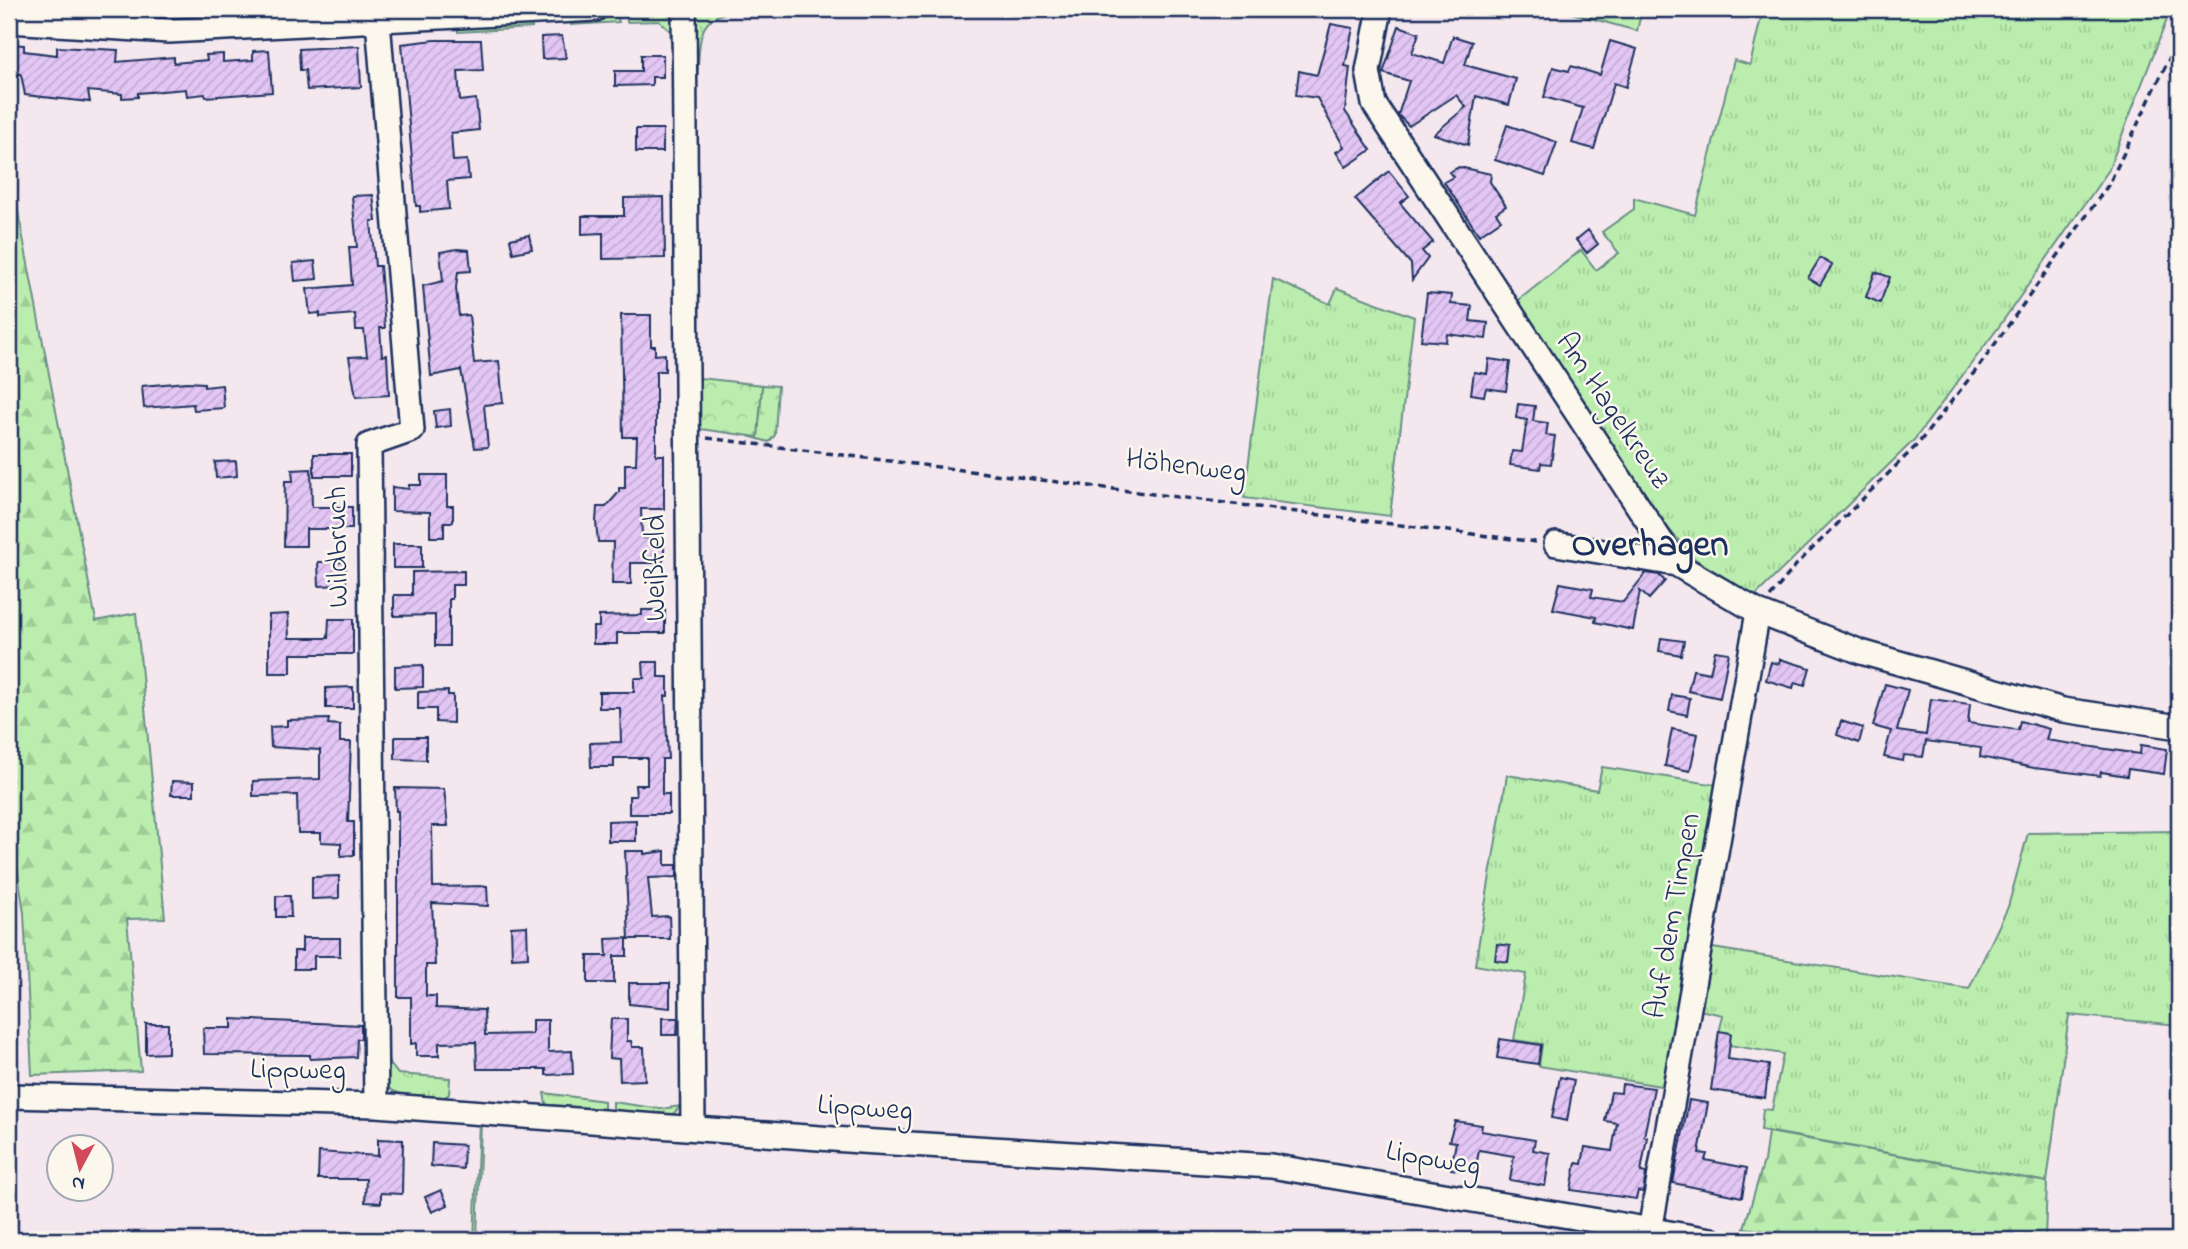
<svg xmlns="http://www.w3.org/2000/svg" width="2188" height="1249" font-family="'Indie Flower',sans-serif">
  <defs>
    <pattern id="grass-tufts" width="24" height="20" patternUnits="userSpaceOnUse" patternTransform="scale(1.75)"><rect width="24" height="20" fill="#bbeeae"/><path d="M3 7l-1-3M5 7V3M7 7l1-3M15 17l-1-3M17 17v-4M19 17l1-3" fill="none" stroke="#a0cc98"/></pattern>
    <pattern id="forest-firs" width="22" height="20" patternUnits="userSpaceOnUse" patternTransform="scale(1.75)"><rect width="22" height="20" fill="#bbeeae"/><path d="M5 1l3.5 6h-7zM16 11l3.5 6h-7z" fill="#a0cc98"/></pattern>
    <pattern id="park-crowns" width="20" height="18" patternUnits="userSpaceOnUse" patternTransform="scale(1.75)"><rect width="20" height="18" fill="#bbeeae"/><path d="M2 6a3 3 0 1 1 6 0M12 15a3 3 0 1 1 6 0" fill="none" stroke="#a0cc98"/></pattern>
    <pattern id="building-hatch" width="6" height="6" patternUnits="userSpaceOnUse" patternTransform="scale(1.75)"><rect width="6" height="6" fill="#e3c6f4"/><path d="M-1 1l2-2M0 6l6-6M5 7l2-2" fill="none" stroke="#c2aad4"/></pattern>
  </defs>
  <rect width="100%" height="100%" fill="#f4e8ee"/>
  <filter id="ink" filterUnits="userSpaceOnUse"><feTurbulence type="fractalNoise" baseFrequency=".0143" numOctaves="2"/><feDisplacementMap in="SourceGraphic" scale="14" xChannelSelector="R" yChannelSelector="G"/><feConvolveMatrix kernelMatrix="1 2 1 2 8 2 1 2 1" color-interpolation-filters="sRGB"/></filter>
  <g filter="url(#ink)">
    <path fill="url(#grass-tufts)" stroke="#6b8e86" stroke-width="2" d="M703,9h49c-57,3 -51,23 -55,70l1,299 -5,-360z
      M1763,9h408l-63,162 -110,157 -84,112 -159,156 -60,-37 -37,-42 -143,-214 66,-53 15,20 23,-17 -17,-21 32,-23v-11l61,17 39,-155 16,5z
      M661,11l12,6 3,31 -4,4 -2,-21 -11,-10 -32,1v-9z
      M617,14l2,8 -48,3 2,-9z
      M531,19l1,9 -74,4v-9z
      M1273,279l57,25 7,-16 77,29 -24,199 -146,-18z
      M1602,767l122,19 -57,301 -128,-21 3,-22 -28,-4 12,-66 -51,-9 32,-190 90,15z
      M2179,831v194l-110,-10 -22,167 -286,-52 2,-21 9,1 11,-56 -66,-11 6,-28 -29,-6 12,-62 263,42 39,-82 20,-74z
      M387,1060l11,14 52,4 -1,16c-10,11 -53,2 -63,-8z
      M544,1093l60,8v8l-55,-4 -3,-1z
      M613,1102l48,7 20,-3 -10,10 -58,-4z
      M479,1122h2l-4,118h-3z"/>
    <path fill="url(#forest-firs)" stroke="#6b8e86" stroke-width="2" d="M9,9h157l2,11z
      M1557,9h85l-5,22z
      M9,164l87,457 40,-8 29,305 -38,1 14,152 -109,4 -8,-162 -15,-100z
      M762,385l16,1 -3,49 -6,7 -21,-6h10z
      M1768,1132l279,50 -2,58h-204l-97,-12 20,-67z"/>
    <path fill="url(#park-crowns)" stroke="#6b8e86" stroke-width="2" d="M700,378l62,7 -4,52 -58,-8z"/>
    <path fill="url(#building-hatch)" stroke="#1b2f5e" stroke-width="2" d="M1331,24l22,4 -8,38 5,1 -5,44 26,39 -25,17 -10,-15 8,-5 -27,-49 -21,-3 3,-24 18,4z
      M1399,26l20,7 -7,20 32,10 9,-27 19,6 -7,23 51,14 -7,26 -33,-9 -8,49 -34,-11 32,-27 -10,-12 -47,31 -11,-11 11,-34 -26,-8z
      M562,36l4,22 -24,1 -1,-22z
      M435,40h46l2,30 -25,1 2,30 16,-2 3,31 -28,3 2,28 14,-1 2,19 -22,2 2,28 -29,3v-6h-4l-14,-162z
      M1610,41l27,8 -11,38 -12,-4 -20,66 -22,-6 11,-35 -39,-11 9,-30 16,4 2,-5 29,9z
      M9,44l15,1v6l33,4v-8l61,3 -1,12 57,-5v6l33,-3 -1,-5 17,-1v8l30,-2v-9l16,-1 3,42 -66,5 -1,-3 -18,2 -1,-7 -48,4v4l-16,1v-4l-34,-3 2,11 -65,-7 -4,-21 -12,-1z
      M359,46l2,41 -54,3 -2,-20h-5l-1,-21z
      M641,55h22v22h-11v8l-37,1v-15h26z
      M1507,125l50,17 -12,34 -50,-16z
      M636,129h27v23h-27z
      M1459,167l32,7 -1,8 16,24 -10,7 5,7 -22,15 -35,-53 9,-5 -4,-5z
      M1389,171l20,25 -9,7 33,39 -11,9 6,7 -16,22 -1,-16 -56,-65z
      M373,195l3,26h-5l4,45h5l5,62h-5l2,28 5,-1 2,40 -33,2 -7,-40 18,-1 -3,-26h-8l-1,-16 -35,3v-4l-10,1 -3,-25 45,-4 -3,-38h8l-5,-51z
      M664,197l1,61 -62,1v-26l-21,1v-18h42v-18z
      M1588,230l10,14 -11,9 -11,-13z
      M529,235l3,14 -19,4 -3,-14z
      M457,249l12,1 2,21 -13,1 -2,16 3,28 10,-1 5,48 25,-2 4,42 -19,2 4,42 -13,1 -14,-78 -30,6 -8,-90 20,-5 -3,-29z
      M1820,258l12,7 -12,20 -12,-7z
      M315,261l2,18 -22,2 -2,-18z
      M1875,272l15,5 -10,26 -14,-6z
      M1427,293l25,2 -1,9 21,2 -2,15 18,2 -2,16 -39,-5 -1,8 -25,-2z
      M621,315h30v31h4v9l10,-1v17h-9v84h8v54h-23l1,29 22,-1v20l-2,6h-31v21h-19l1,-42h-15l-2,-20 1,-15h9l13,-15v-4h6v-24h11l1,-27h-14z
      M1489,359l21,3 -4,29 -20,-3 -2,8 -13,-2 3,-22 13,2z
      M187,382l17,1v4l18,-2 2,23 -30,2 -1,-6 -49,4 -2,-22z
      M1518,404l17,2 -2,15 15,2 -2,12 9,1 -4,28 -10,-1 -1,6 -30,-4 2,-14 10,1 5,-32 -11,-2z
      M450,409l1,17 -15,2 -2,-17z
      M314,454h37v22h-37z
      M236,461l1,15 -21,2 -1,-16z
      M311,469l1,38h40v22h-46v17h-22l1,-65h8l-1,-11z
      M421,475h26v31h6v16h-9v15h-14v-25l-38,-1v-24l17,2v-4h12z
      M393,544h29v24h-29z
      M318,562h28v23l-27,1z
      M464,571v14h-12v14h-3v47h-14v-31l-41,1v-21h18v-23z
      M1646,573l13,2 6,6 -16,18 -9,-8 -7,39 -38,-8 1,-5 -43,-8 7,-26 33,6 -2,8 32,5z
      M642,610h23v23h-48v11h-24v-17h6v-11l43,-1z
      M288,614l1,24h39l1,-19h24v35h-62v19h-22v-58z
      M1661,638l23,3 -3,14 -22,-4z
      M1715,651l14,2 -9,45 -32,-7 5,-21 17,3z
      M1780,659l30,9 -5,17 -10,-3 -2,6 -27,-8 5,-18 8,2z
      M643,662h15v15h10v19h-3l3,63h-6v35h7v20h-40v-18h7l-1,-11h12v-27h-33v9h-23l-1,-24 31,-1 -1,-34h-21v-16h35v-14h10z
      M423,665v22l-28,1v-22z
      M1885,684l23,6 -11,41 29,4 5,-36 39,5 -2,19 50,7 2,-9 29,8 -3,11 94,14 1,-9 26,4 -3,25 -36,-5 -1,7 -26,-4 -1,4 -66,-8 -54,-11 1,-9 -55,-7 -3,16 -19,-2 -1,6 -19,-4 7,-26 -18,-5z
      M353,687v21h-27v-20z
      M448,691v4h5v28l-17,-1v-13h-18v-17z
      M1672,695l18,3 -3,17 -18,-4z
      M329,719l-1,5 12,1v17h11l-3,80h6v33l-13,1v-13l-20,-1v-9h-23l-1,-38 -44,1v-15l67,-2v-29l-49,-3 -1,-20 17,-1v-6z
      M1841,721l22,7 -4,15 -22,-8z
      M1672,729l26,5 -8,37 -25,-5z
      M395,737h31v23l-31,-1z
      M172,781l22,1v13h-23z
      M395,788l49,1 4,37h-16l1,61 54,-1 1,20 -56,-3 3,62h-9v31h10v12l48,2 1,25 47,-1v-14h16v32l24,-1 1,23 -27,1v-6h-69l-1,-27 -37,1v13h-23v-13l-5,1v-47h-13v-186h-2z
      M636,820v21h-28v-20z
      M625,851h19v3l21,-3v14h12v12l-29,1 4,39 17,-1 1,23h-41z
      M339,876v22l-27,1v-22z
      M276,896h14l1,21h-15z
      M527,926l1,31 -16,1 -1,-31z
      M302,938h38v18h-26v13h-20v-18h8z
      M627,938v18h-13v27h-26v-27h19l-1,-17z
      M1497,944l13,2 -2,16 -13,-2z
      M629,983h41v25l-41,-4z
      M662,1018h16l-1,17h-15z
      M232,1019l129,6v14h-4l-1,18 -46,2v-4l-106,-1 -1,-26h29z
      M611,1019h16v22h4l1,6h12l1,33 -25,1 -1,-22 -10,-1z
      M146,1024h22v29l-22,1z
      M1719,1031l12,2 -3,26 41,6 -4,33 -54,-8z
      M1500,1039l41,6 -3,19 -41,-6z
      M1560,1077l14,3 -7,41 -15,-3z
      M1622,1084l32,4 -10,48 3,1 -6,35 5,1 -3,19 -5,-1 -2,8 -65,-9 5,-27 6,1 3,-17 27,4 5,-28 -12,-2 6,-29 10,1z
      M1689,1100l19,3 -9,50 8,1 -2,6 42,8 -5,29 -69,-14z
      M1455,1121l27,4 -1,6 54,9 -2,10 17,3 -5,33 -35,-6 4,-24 -18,-3 -17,-3 -4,23 -24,-4 5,-27 -7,-1z
      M378,1139l25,1 -1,54 -21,-1v10l-16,-1 1,-23h-48l1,-27 59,4z
      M432,1143l32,2 -1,24 -32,-3z
      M441,1190l7,15 -16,7 -7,-15z"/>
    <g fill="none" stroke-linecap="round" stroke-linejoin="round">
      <defs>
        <path id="minor" d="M684,9l9,1118
          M1380,9l-12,62 6,33 302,460 82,48 103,40 202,58 116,17
          M9,21l160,10 426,-22
          M1556,544l120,20
          M9,1096l367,9 484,36 411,25 440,74
          M376,1105l-7,-660 43,-15 -34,-409
          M1650,1231l108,-619"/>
      </defs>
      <use href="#minor" stroke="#1b2f5e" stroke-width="28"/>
      <path stroke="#1b2f5e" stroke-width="3.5" stroke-dasharray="7 5" stroke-linecap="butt" d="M707,438l829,104
        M1770,597l27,-33 121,-120 62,-79 129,-181 70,-146"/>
      <use href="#minor" stroke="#fbf7ec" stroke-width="23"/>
    </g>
  </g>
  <g text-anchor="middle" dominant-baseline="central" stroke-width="5" stroke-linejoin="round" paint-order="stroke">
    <g font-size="30" fill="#1b2f5e" stroke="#fbf7ec">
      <text transform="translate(1612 411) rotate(56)">Am Hagelkreuz</text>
      <text transform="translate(1186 467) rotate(7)">Höhenweg</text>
      <text transform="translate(339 547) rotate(-91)">Wildbruch</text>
      <text transform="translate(657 568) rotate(-90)">Weißfeld</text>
      <text transform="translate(1674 916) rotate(-80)">Auf dem Timpen</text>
      <text transform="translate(298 1071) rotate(1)">Lippweg</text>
      <text transform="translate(865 1109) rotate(4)">Lippweg</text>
      <text transform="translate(1433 1160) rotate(10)">Lippweg</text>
    </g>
    <g font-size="37" font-weight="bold" fill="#1b2f5e" stroke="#fbf7ec">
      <text x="1650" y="546">Overhagen</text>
    </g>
  </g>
  <rect width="2188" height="1249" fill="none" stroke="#fbf7ec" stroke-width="35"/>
  <rect x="18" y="18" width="2153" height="1214" fill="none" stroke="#1b2f5e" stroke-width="2.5" filter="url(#ink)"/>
  <g transform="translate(80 1168) rotate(187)"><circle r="33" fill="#fbf7ec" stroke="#a1a7b3" stroke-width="2"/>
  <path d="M0-5L12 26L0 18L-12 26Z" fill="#d1495b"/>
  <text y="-10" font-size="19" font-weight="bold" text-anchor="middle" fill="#1b2f5e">N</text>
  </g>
</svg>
